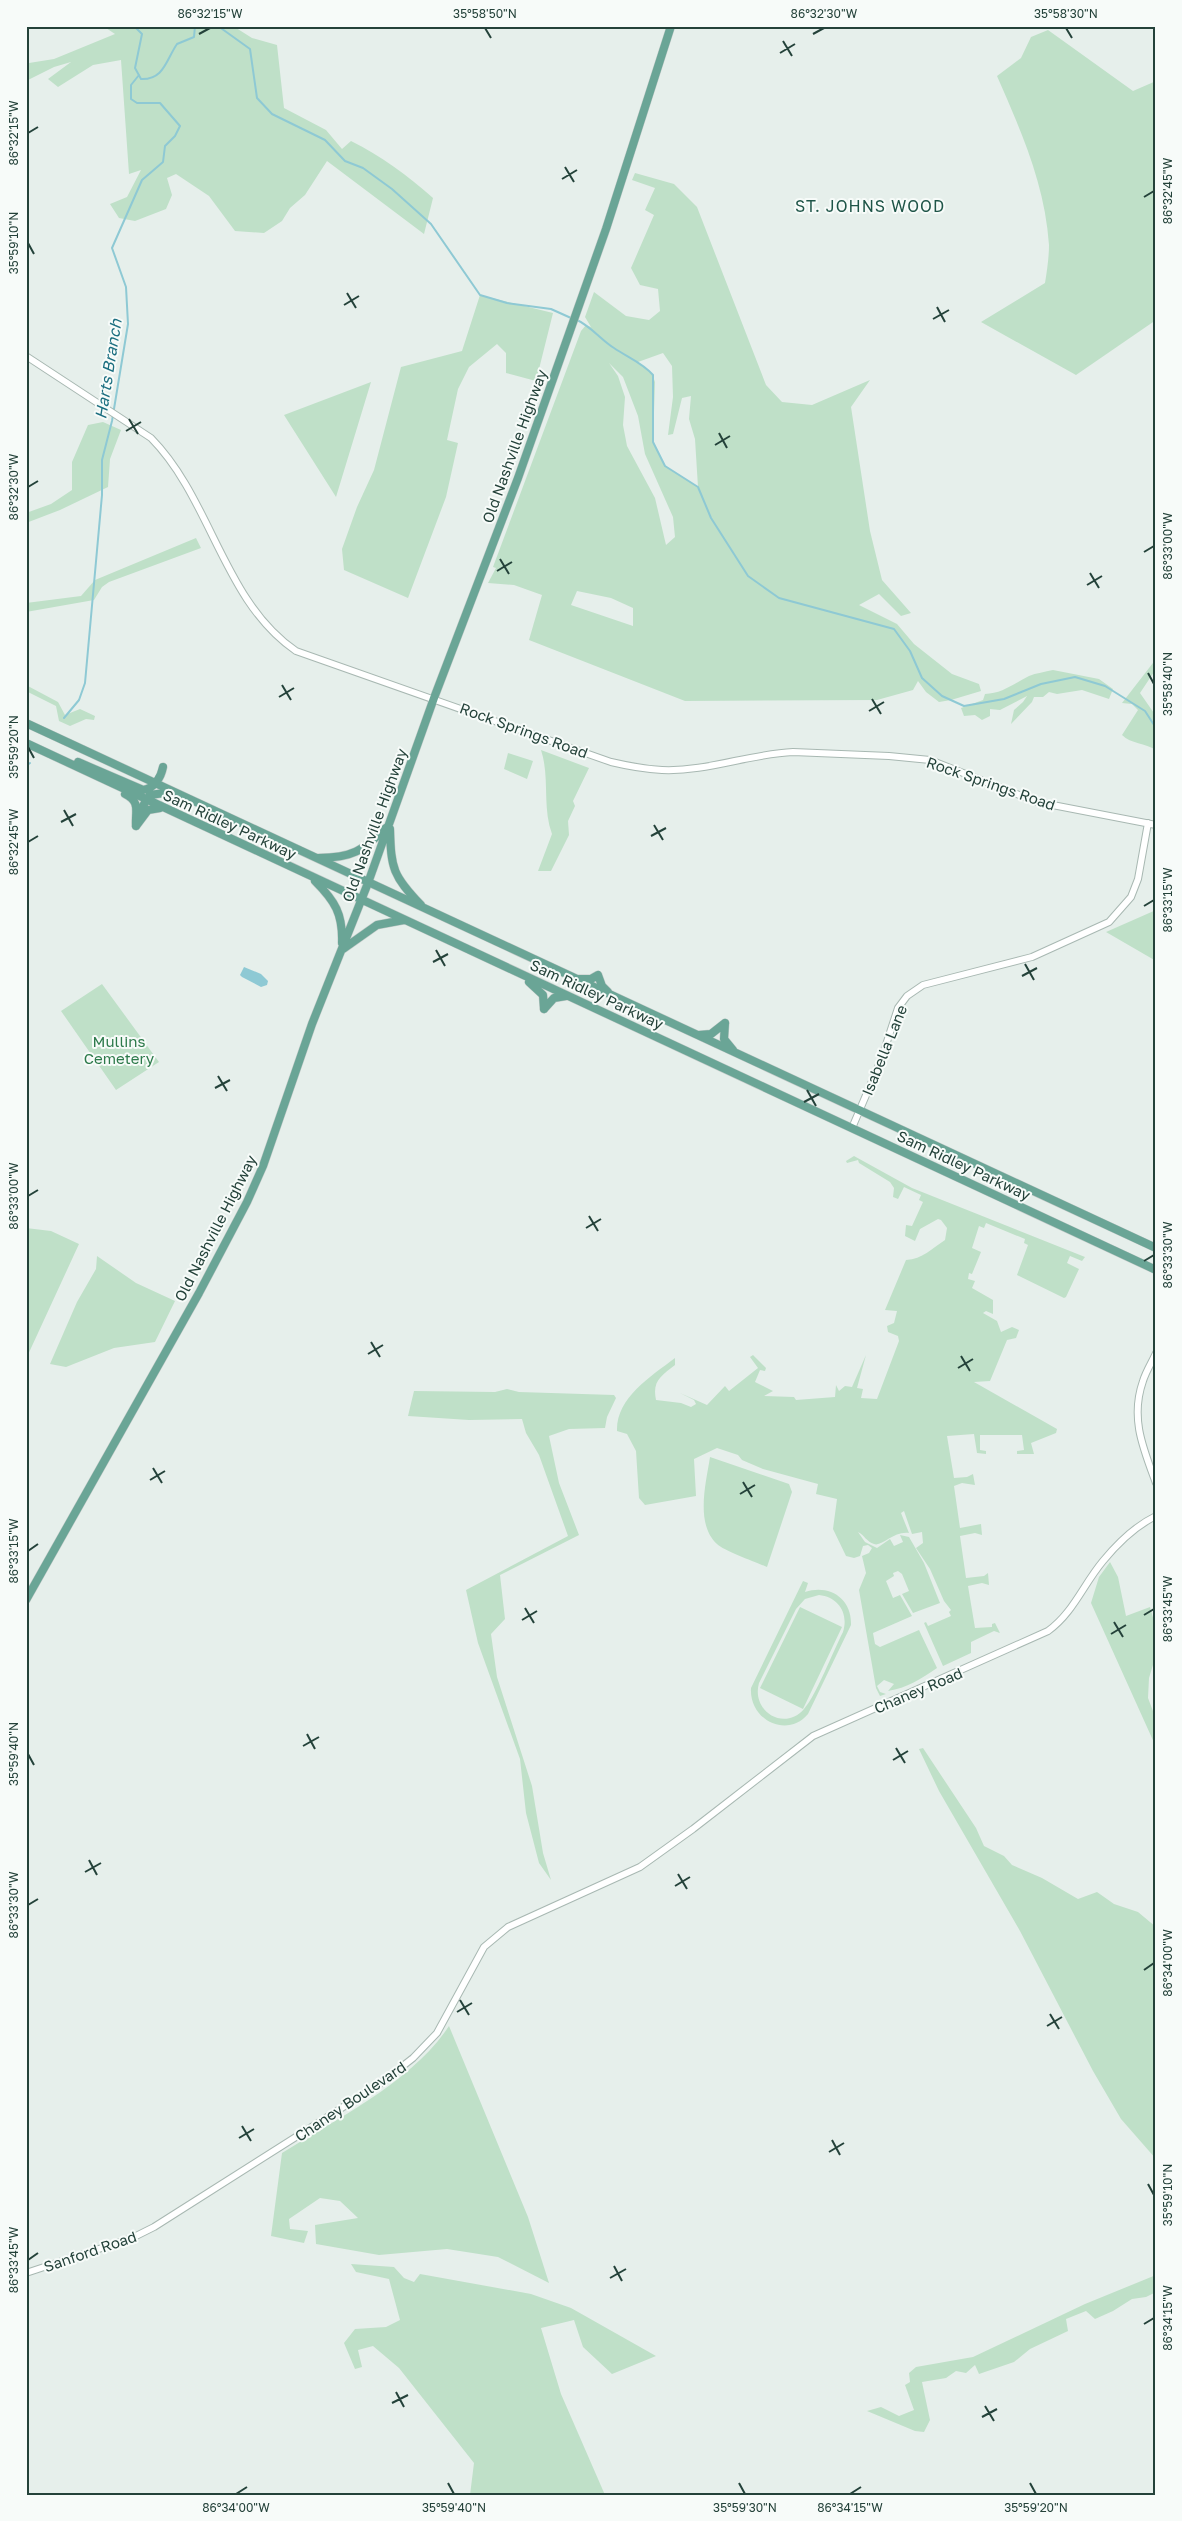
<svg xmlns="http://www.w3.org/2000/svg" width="1182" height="2521" font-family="'Golos Text',sans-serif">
  <rect width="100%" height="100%" fill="#e6efeb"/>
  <path fill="#bfe0c8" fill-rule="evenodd" d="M103,26h130l19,12 25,7 7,63 42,22 16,19 9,-8c30,15 56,34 82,57l-9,36 -97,-73 -22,34 -15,13 -8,13 -18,12 -29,-2 -26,-35 -33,-22 -9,4 5,17 -6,14 -31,12 -16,-3 -9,-14 17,-7 14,-27 -12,4 -8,-114 -28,5 -35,22 -10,-8 23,-17 -17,5 -26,13 1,-17 25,-4 61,-25z
    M1048,30l85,61 23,-10v239l-80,55 -95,-53 64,-39c2,-12 4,-26 4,-38 -4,-61 -28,-114 -52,-169l24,-18 10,-21z
    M635,173l39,11 23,23 69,178 16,17 30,3 58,-25 -19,27 19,124 12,49 29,33 -10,3 -22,-22 -20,11 38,19 17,20 38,30 27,10 2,7 -30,9 -12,2 -13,-10 -8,-11 -5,9 -36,10 -192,1 -156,-61 13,-45 -28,-10 -26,-2 8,-15 -3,-1 88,-236 5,-6 5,2 -6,-10 9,-25 32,24 23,4 11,-9 -2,-22 -18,-4 -9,-17 23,-53 -9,-5 10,-22 -23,-8zM663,353l9,13 1,31 -5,38 5,-1 9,-36 9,-2 -2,23 6,20 3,48 -33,-21 -12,-24 2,-60c-3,-11 -9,-13 -17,-20zM609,363l14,14 15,39 7,38 28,63 2,20 -9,8 -11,-47 -28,-52 -4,-21 2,-28 -7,-21zM577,591l34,7 22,10v18l-62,-21z
    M480,295l73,18 -17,68 -30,-8v-20l-9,-9 -28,23 -11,22 -11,51 11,3 -12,54 -38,101 -64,-28 -2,-21 15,-42 17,-37 27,-103 61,-16z
    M371,382l-35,115 -52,-82z
    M103,422l18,8 -11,29 -2,28 -48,23 -34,13v-10l25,-9 21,-14v-28l16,-37z
    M196,538l5,10 -92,34 -7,5 -8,13 -68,12v-9l55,-7 14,-16z
    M1156,659v10l-16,24 16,23v34c-11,-7 -25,-6 -34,-15l16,-25 -6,-6 -10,-1z
    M1053,670l46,9 14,10 -4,10 -27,-9 -25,4 -8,-2 -6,5h-9l-2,5 -21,22 3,-14 9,-8 4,-6 -27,14 -10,-1v7l-8,4 -7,-5 -11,1 -3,-8 22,-8 2,-6c17,0 30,-11 44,-18 7,-3 16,-4 24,-6z
    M26,685l32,17 7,13 15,-6 15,7 -1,4 -8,-1 -16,7 -11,-5 -3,-15 -30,-15z
    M541,750l48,18 -16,33 2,5 -7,15 1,14 -18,36h-13l14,-37c-10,-27 -2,-57 -11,-84z
    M508,753l25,8 -6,18 -23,-10z
    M1156,910v51l-50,-29z
    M102,984l57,78 -43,28 -55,-79z
    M854,1156l58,32 173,69 -3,4 -12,-5 -3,7 12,6 -13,28 -2,1 -47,-23 11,-30 -4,-2 1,-4 -39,-16 -2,5 -5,-2 -7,22 9,4 -9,22 -3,-1 -1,6 7,2 -3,7 21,12v14l-7,-3 -3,2 14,8 4,11 11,-5 7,3 -3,8 -9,2 -17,41 -16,1 83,47 -1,4 -25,10 3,11h-17v-3l7,-1 -2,-15h-42v15l6,1v3l-9,-1 -3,-19 -27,2 7,42 13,-1 6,-3 2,11 -13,-2 -8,3 6,42 21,-4 1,11 -7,-2 -15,3 6,42 18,-2 4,-3 1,12 -7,-2 -14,3 7,42 17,-1v-3l3,-1 5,10 -6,-2 -23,11v11l-28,13 -19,-43 2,-1 2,4 23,-10 -2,-4 2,-2 -7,-9 -14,-32 -14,-21 7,-5 -1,-11 -10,2 -8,-23 -3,2 8,20c-16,-2 -27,14 -35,11 -7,-2 -10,-9 -16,-12l7,10 12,6 13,-9 4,7 9,-4 -3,-7 9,2 15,26 16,40 -27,10 -11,-19 7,-3 -7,-17 -4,-3 -5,2 1,3 -8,5 7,17 7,-3 12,21 -39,17 2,11 5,3 39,-17 18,38c-16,11 -30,20 -49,23l6,-7 -10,-4 -7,6 3,6 6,2 -6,2 -4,-8 -17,-98 7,-17 -4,-17 7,-3 3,-5 -4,-3 -5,1 -3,10 -6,2 -8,-2 -13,-27 4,-30 -21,-5 2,-10 -55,-15 -21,-9 -4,-5 -21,-7 -23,11 2,37 -51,9 -6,-7 -3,-47 -9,-17 -10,-3c-1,-33 33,-54 58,-73v7c-14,11 -23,16 -19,35l25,3 10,4 5,-3 -2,-4 -14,-7 27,12 18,-19 4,5 29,-23 -8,-11 3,-2 13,13 -1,3 -5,-1 -5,12 18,9 -9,5 30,1 2,3 39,-3 1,-12 3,6 6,-5 7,1 14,-32 -9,33 6,1 -2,9 16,1 22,-58 -1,-5 -10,-4 -1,-6 7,-3 3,-12 -12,-1 21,-50c17,-1 25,-11 39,-20l2,-12 -6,-8 -3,-1 -18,10 -5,12 -10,-5 1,-11 6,1 11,-24 -4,-2 2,-5 -17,-8 -6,12 -5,-2 1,-9 -4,-6 -31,-19 -1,-3 -11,3 -1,-2z
    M26,1228l25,3 28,13 -53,115z
    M97,1256l39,27 39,18 -20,41 -41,6 -48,19 -16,-3 27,-62 19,-33z
    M507,1389l12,3 95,3 2,3 -9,19 -2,11 -36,1 -20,7 10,47 20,52 -79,40 5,44 -14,15 6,43 35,109 11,67 8,27 -12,-17 -13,-50 -6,-54 -42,-116 -12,-53 102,-54 -29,-81 -13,-22 -4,-14 -53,1 -61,-4 6,-25 81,1z
    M710,1457l79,27 3,8 -25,75c-11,-5 -43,-16 -50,-23 -22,-20 -11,-61 -7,-87z
    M1110,1562l8,15 8,39 24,-9 6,21v27l-7,23 -1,20 8,21v28l-65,-144 8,-26z
    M803,1581l5,2 -3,9c24,-8 47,6 46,33l-43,89c-21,25 -59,6 -57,-26zM819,1595c19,2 30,18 24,37 -10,19 -26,62 -39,77 -20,23 -53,2 -45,-26l37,-74 9,-10z
    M800,1607l42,20 -39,82 -43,-21z
    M923,1748l53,80 8,18 20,10 8,9 30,13 36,21 19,-7 17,12 24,8 18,15v232l-35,-40 -28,-48 -73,-140 -81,-140 -20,-42z
    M449,2026l79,191 21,66 -51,-26 -51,-8 -68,6 -63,-11 -1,-19 43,-7 -18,-17 -20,-3 -31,21 1,10 18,2 -4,12 -33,-7 11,-83c56,-35 130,-71 167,-127z
    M351,2264l43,3 10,11 10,4 6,-8 111,20 40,14 85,48 -44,18 -29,-27 -9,-27 -33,8 20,66 44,101h-135l4,-32 -75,-95 -26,-22 -15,4 4,17 -7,2 -11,-26 11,-14 31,-2 14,-7 -11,-41 -33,-7z
    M1156,2275v17l-10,5 -14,2 -19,12 -18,8 -9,-8 -20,8 2,12 -38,18 -16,13 -35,12 -4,-9 -9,8 -10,-2 -10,7 -24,4 8,38 -6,12 -9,-1 -48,-20 14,-4 18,9 15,-6 -9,-25 5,-3 -1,-9 7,-6 57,-10 112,-53z"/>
  <path fill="#8ec9d4" d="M244,967l17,7 7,7 -1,4 -6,2 -19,-10 -2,-2z"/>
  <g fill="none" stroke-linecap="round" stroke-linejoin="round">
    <path stroke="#8ec9d4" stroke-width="2" d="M134,26l8,8 -7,34 6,11c23,1 25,-19 36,-35l17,-7 1,-11
      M218,26l32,23 7,49 15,16 53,26 20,21 18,7 29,21 39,35 49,71 27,8 44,6 20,9
      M575,319c16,7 25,20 39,29 13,9 29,15 39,27v67l12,24 33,21 13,31 37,58 31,22 115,31 16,22 12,27 20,18 22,10 40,-7 37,-15 34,-7 30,9 40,25 11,17
      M64,718l15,-18 6,-17 17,-188v-35l10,-39 16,-97 -2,-37 -14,-39 30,-68 21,-18 2,-16 10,-10 5,-10 -20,-23h-23l-6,-4v-14l8,-10
      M26,766l4,-3"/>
    <defs>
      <path id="minor" d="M26,356l125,82c61,62 72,163 145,213l315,111c17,4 34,7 51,8 44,2 87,-16 131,-18l96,4 41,4 107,42 119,23
        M852,1128l29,-68 17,-52 9,-12 16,-11 109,-28 77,-35 22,-25 7,-18 10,-56
        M1156,1353c-4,9 -10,18 -13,28 -13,37 0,67 13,102
        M26,2273l106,-35 22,-11 227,-144 32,-25 24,-25 47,-86 24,-20 132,-60 53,-38 120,-93 235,-105c25,-18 35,-46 55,-70 14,-17 32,-35 53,-45"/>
      <path id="major" d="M26,723l1130,525
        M26,743l1130,527
        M78,762l65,28c12,-2 18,-13 20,-23
        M125,794c16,8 10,17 11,32
        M137,815l13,-20 14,-2 7,3
        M136,826l12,-16 12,-2
        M390,829c1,40 3,47 31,76
        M318,858c34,0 44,-7 68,-30
        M315,881c20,20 28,33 27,62
        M343,949l34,-24 27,-5
        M579,979h12l7,-4 4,11 6,6
        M529,982l14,13 1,14
        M544,1009l10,-11 12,-2
        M725,1023l-1,16 9,11
        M699,1035l12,-1 14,-11
        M26,1600l173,-307 48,-91 16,-36 49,-142 56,-141 66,-185 84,-220 88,-249 65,-203"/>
    </defs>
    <use href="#minor" stroke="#a8b8b2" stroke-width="8"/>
    <use href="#major" stroke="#c2cac8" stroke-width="9"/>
    <use href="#minor" stroke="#fff" stroke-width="6"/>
    <use href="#major" stroke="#6aa596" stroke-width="8"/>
  </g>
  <path fill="none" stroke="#24423a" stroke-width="2" d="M485,28l6,10M1066,28l6,10M199,34l11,-6M813,34l11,-6M783,41l9,15M780,53l15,-9M28,133l10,-6M565,167l9,15M562,179l15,-9M1144,197l10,-6M28,243l6,11M347,293l9,15M344,305l15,-9M937,307l8,15M933,319l16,-9M129,419l9,15M126,431l15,-9M719,433l8,15M715,445l15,-9M28,487l10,-6M1144,552l10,-6M500,559l9,15M497,571l15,-9M1090,573l9,15M1087,585l15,-9M1148,673l6,11M282,685l9,15M279,697l15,-9M872,699l9,15M869,711l15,-9M28,747l6,11M64,810l9,16M61,822l15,-8M654,825l9,15M651,836l15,-8M28,842l10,-6M1144,906l10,-6M436,950l9,16M433,962l15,-8M1025,964l9,16M1022,976l15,-8M218,1076l9,15M215,1088l15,-8M807,1090l9,16M804,1102l15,-8M28,1196l10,-6M589,1216l9,15M586,1228l15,-9M1144,1261l10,-6M371,1342l9,15M368,1354l15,-9M961,1356l9,15M958,1368l15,-9M153,1468l9,15M150,1480l15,-9M743,1482l9,15M740,1494l15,-9M28,1551l10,-7M525,1608l9,15M1144,1615l10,-6M522,1620l15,-9M1114,1622l9,15M1111,1634l15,-9M307,1734l8,15M303,1746l16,-9M896,1748l9,15M28,1754l6,11M893,1760l15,-9M89,1860l8,15M85,1872l16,-9M678,1874l9,15M675,1886l15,-9M28,1905l10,-6M1144,1970l10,-7M460,2000l9,15M457,2012l15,-9M1050,2014l9,15M1047,2026l15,-9M242,2126l9,15M239,2138l15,-9M832,2140l8,15M829,2152l15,-9M1148,2184l6,11M28,2260l10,-7M614,2266l8,15M610,2278l16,-9M1144,2324l10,-6M396,2392l8,15M392,2403l16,-8M985,2406l9,15M982,2417l15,-8M448,2483l6,11M739,2483l6,11M1030,2483l6,11M236,2494l11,-7M850,2494l11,-7"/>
  <g text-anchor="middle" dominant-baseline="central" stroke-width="4" stroke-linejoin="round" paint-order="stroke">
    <g font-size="15" fill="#24423a" stroke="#f7fbf9">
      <text transform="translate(514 446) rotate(-70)">Old Nashville Highway</text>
      <text transform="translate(524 730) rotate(20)">Rock Springs Road</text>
      <text transform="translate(991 783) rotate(19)">Rock Springs Road</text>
      <text transform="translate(230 824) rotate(25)">Sam Ridley Parkway</text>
      <text transform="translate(374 825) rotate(-70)">Old Nashville Highway</text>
      <text transform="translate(597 994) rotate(25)">Sam Ridley Parkway</text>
      <text transform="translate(884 1050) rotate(-68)">Isabella Lane</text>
      <text transform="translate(964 1165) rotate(25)">Sam Ridley Parkway</text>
      <text transform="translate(215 1228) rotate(-63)">Old Nashville Highway</text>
      <text transform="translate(918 1690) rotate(-23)">Chaney Road</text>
      <text transform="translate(350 2101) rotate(-34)">Chaney Boulevard</text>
      <text transform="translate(90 2251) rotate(-19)">Sanford Road</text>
    </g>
    <g font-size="15" fill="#2d7a4b" stroke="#f7fbf9">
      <text x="119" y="1041">Mullins<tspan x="119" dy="17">Cemetery</tspan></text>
    </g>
    <g font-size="16" letter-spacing="1" fill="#1f5548" stroke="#f7fbf9">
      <text x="870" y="206">ST. JOHNS WOOD</text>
    </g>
    <g font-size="16" font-style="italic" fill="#1c6f80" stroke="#f7fbf9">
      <text transform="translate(108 369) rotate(-81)">Harts Branch</text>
    </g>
  </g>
  <rect width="1182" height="2521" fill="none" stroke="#f7fbf9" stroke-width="55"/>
  <rect x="28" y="28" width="1126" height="2466" fill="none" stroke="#24423a" stroke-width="2"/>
  <g font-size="12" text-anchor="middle" fill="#24423a">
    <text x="210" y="18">86°32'15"W</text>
    <text x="485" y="18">35°58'50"N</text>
    <text x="824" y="18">86°32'30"W</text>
    <text x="1066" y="18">35°58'30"N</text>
    <text transform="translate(14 133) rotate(-90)" y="4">86°32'15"W</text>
    <text transform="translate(1168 191) rotate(-90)" y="4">86°32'45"W</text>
    <text transform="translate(14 243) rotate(-90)" y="4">35°59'10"N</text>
    <text transform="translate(14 487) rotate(-90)" y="4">86°32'30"W</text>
    <text transform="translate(1168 546) rotate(-90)" y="4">86°33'00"W</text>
    <text transform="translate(1168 684) rotate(-90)" y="4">35°58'40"N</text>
    <text transform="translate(14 747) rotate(-90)" y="4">35°59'20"N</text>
    <text transform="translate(14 842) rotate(-90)" y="4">86°32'45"W</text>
    <text transform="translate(1168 900) rotate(-90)" y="4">86°33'15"W</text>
    <text transform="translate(14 1196) rotate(-90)" y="4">86°33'00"W</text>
    <text transform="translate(1168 1255) rotate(-90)" y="4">86°33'30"W</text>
    <text transform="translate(14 1551) rotate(-90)" y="4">86°33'15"W</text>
    <text transform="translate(1168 1609) rotate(-90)" y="4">86°33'45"W</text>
    <text transform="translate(14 1754) rotate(-90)" y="4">35°59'40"N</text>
    <text transform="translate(14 1905) rotate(-90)" y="4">86°33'30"W</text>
    <text transform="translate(1168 1963) rotate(-90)" y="4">86°34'00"W</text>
    <text transform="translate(1168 2195) rotate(-90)" y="4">35°59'10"N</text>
    <text transform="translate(14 2260) rotate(-90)" y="4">86°33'45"W</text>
    <text transform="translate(1168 2318) rotate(-90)" y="4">86°34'15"W</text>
    <text x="236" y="2512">86°34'00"W</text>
    <text x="454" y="2512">35°59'40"N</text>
    <text x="745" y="2512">35°59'30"N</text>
    <text x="850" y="2512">86°34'15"W</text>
    <text x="1036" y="2512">35°59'20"N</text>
  </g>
</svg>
